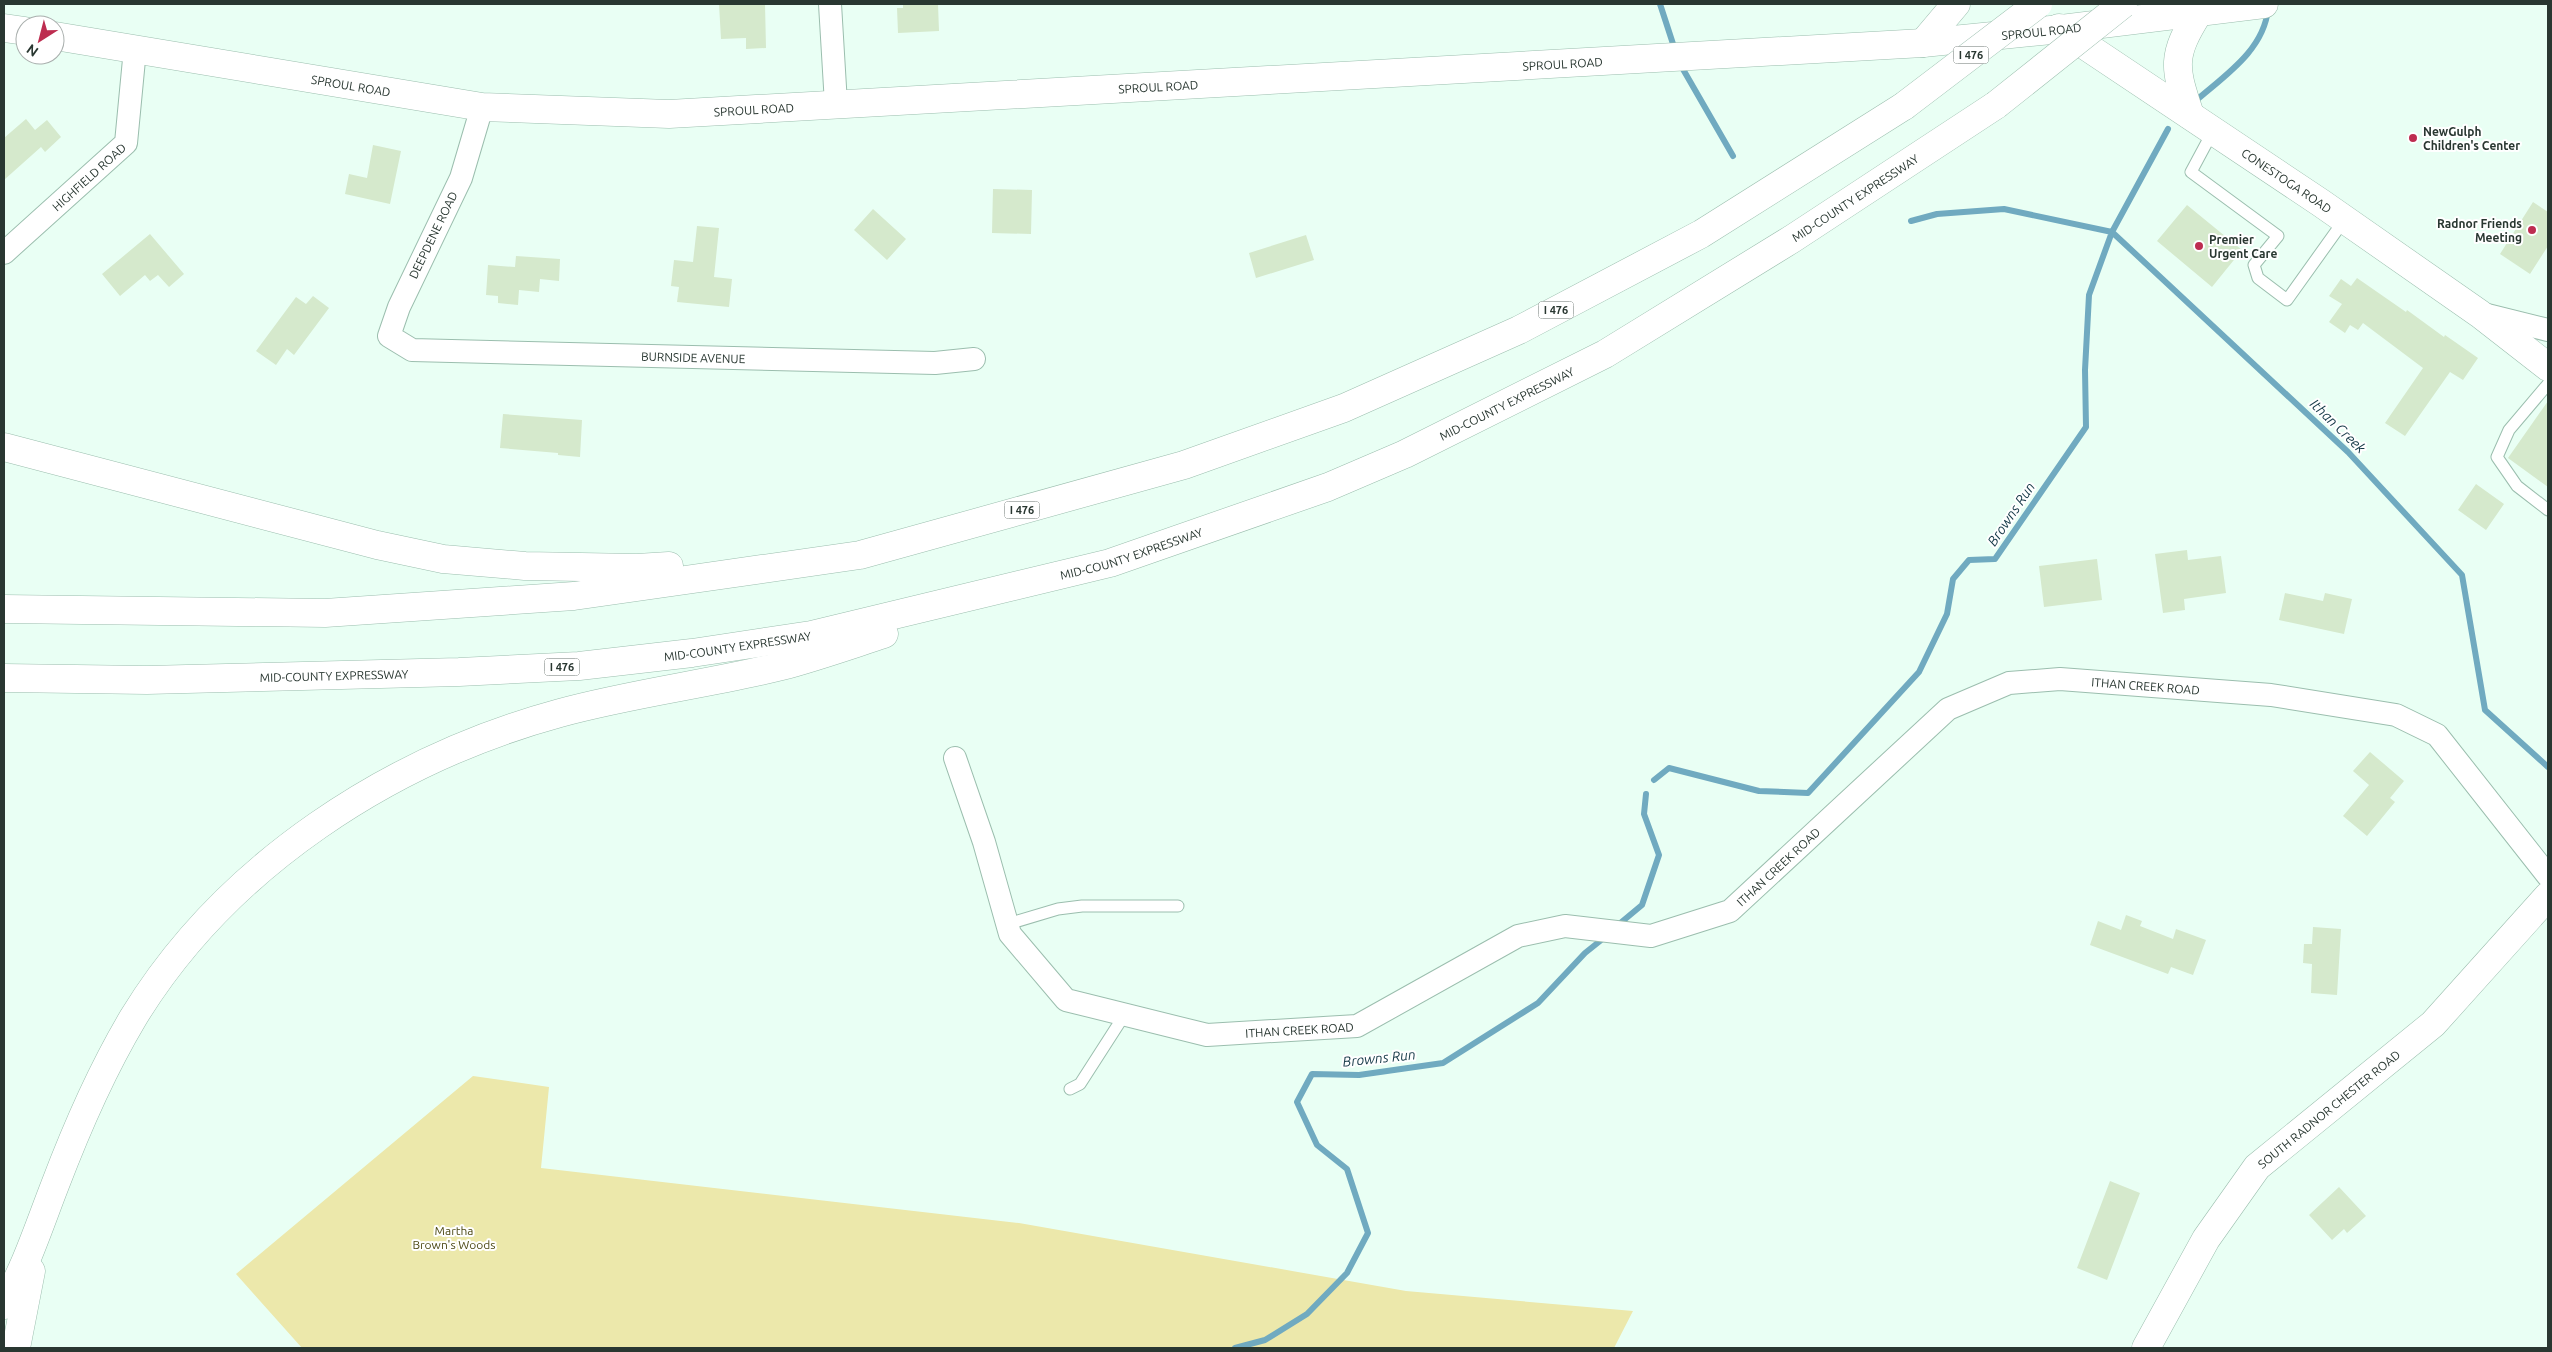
<svg xmlns="http://www.w3.org/2000/svg" width="2552" height="1352" font-family="Ubuntu,sans-serif">
  <rect width="100%" height="100%" fill="#e9fff4"/>
  <path fill="#ece8ab" d="M473,1076l76,11 -8,81 478,55 387,68 227,20 -19,37h-1312l-66,-74z"/>
  <g fill="none" stroke-linecap="round" stroke-linejoin="round">
    <path stroke="#70aac0" stroke-width="6" d="M1660,4l15,46
      M1680,64l53,92
      M2199,98c28,-24 65,-49 69,-89
      M1911,221l26,-7 67,-5 108,23
      M2112,232l236,220 114,123 23,135 63,57
      M1654,780l15,-12 90,23 49,2 111,-121 28,-58 6,-35 16,-19 26,-1 91,-132 -1,-57 4,-75 23,-63 56,-103
      M1618,925l24,-20 17,-50 -15,-41 2,-20
      M1235,1348l30,-8 42,-26 40,-41 21,-40 -21,-64 -30,-24 -20,-43 15,-28 47,1 84,-12 95,-60 47,-50 20,-16"/>
  </g>
  <path fill="#d5e9cc" d="M719,4h46l1,44 -20,1v-11l-25,1z
    M903,4h35l1,27 -41,2 -1,-25h6z
    M26,119l9,11 12,-10 14,17 -16,15 -4,-5 -37,33v-42z
    M373,145l28,6 -11,53 -45,-10 4,-20 18,4z
    M993,189l39,1 -1,44 -39,-1z
    M2533,202l15,10v34l-18,28 -30,-20z
    M2187,205l55,45 -30,37 -55,-46z
    M873,209l33,30 -19,21 -33,-30z
    M697,226l22,2 -5,49 18,2 -3,28 -52,-5 2,-15 -8,-1 3,-26 19,2z
    M150,234l34,40 -15,13 -11,-12 -8,6 -5,-6 -25,21 -18,-22z
    M1306,235l8,25 -58,18 -7,-25z
    M516,256l44,3 -1,22 -19,-2 -1,13 -20,-2 -1,15 -20,-2v-7l-12,-1 2,-30 27,2z
    M2357,278l49,34 1,-2 37,27 1,-2 33,23 -15,22 -13,-8 -45,64 -20,-13 38,-55 -60,-45 -5,7 -8,-5 -5,8 -16,-11 13,-18 -13,-8 12,-17 10,7z
    M313,296l16,12 -35,47 -7,-6 -11,16 -20,-14 40,-54 10,7z
    M2548,401v86l-40,-29z
    M503,414l79,6 -2,37 -22,-2v-2l-58,-5z
    M2476,484l28,20 -18,26 -28,-20z
    M2187,550l1,10 33,-4 5,37 -42,6 1,11 -22,3 -8,-59z
    M2097,559l5,41 -58,7 -5,-41z
    M2285,593l38,8 2,-8 27,6 -8,35 -65,-14z
    M2370,752l34,29 -14,17 5,4 -28,34 -24,-20 26,-31 -16,-14z
    M2126,915l16,6 -2,5 33,13 3,-10 30,11 -13,35 -22,-8 -3,7 -78,-29 8,-24 23,9z
    M2313,927l28,2 -4,66 -26,-2 1,-29 -9,-1 1,-19h8z
    M2110,1181l30,12 -33,87 -30,-12z
    M2339,1187l27,29 -19,17 -3,-4 -12,11 -23,-25z"/>
  <g fill="none" stroke-linecap="round" stroke-linejoin="round">
    <defs>
      <path id="service" d="M2213,131l-22,41 87,64 -24,29 4,13 29,22 58,-81
        M2548,384l-39,46 -12,27 20,29 31,24
        M1008,924l50,-15 24,-3h96
        M1070,1089l10,-5 45,-70"/>
      <g id="minor">
        <path d="M830,4l6,100"/>
        <path id="s1" d="M482,107l-21,71 -62,129 -10,29 23,14 523,13 39,-4"/>
        <path id="s2" d="M4,253l122,-110 9,-94"/>
        <path d="M2483,314l65,16"/>
        <path id="s3" d="M955,758l29,84 26,92 56,66 141,35 150,-9 161,-90 47,-10 86,10 79,-25 218,-202 61,-26 51,-4 211,16 125,20 41,20 111,141"/>
      </g>
      <g id="secondary">
        <path d="M4,28l21,3"/>
        <path id="s4" d="M2059,28l262,175 159,111 68,53"/>
        <path id="s5" d="M55,36l427,71 187,7 1254,-71 138,-14 203,-25"/>
        <path d="M1923,43l33,-39"/>
        <path d="M2190,115c-16,-48 -19,-59 9,-103"/>
        <path id="s6" d="M2146,1348l60,-109 51,-72 176,-143 115,-128"/>
      </g>
      <g id="motorway">
        <path d="M4,447l373,98 66,14 82,7 112,2 32,-2"/>
        <path d="M4,609l321,4 249,-17 286,-41 324,-90 160,-57 175,-78 182,-96 203,-128"/>
        <path id="s7" d="M4,678l143,2 312,-8 120,-6 113,-13 119,-18 299,-72 218,-76 77,-33 200,-100 187,-115 204,-134"/>
        <path d="M4,1305c22,-38 35,-79 51,-120 22,-58 47,-115 78,-167 93,-153 258,-259 427,-305 73,-20 149,-29 222,-47 34,-9 68,-21 102,-32"/>
        <path d="M16,1348l15,-77"/>
      </g>
    </defs>
    <use href="#service" stroke="#9bbeae" stroke-width="13"/>
    <use href="#minor" stroke="#9bbeae" stroke-width="24"/>
    <use href="#secondary" stroke="#9bbeae" stroke-width="29"/>
    <use href="#motorway" stroke="#9bbeae" stroke-width="29"/>
    <use href="#service" stroke="#fff" stroke-width="11"/>
    <use href="#minor" stroke="#fff" stroke-width="22"/>
    <use href="#secondary" stroke="#fff" stroke-width="28"/>
    <use href="#motorway" stroke="#fff" stroke-width="28"/>
    <defs>
      <path id="motorway-bridge" d="M1996,105l127,-101
        M1904,106l134,-102"/>
    </defs>
    <use href="#motorway-bridge" stroke="#9bbeae" stroke-width="29" stroke-linecap="butt"/>
    <use href="#motorway-bridge" stroke="#fff" stroke-width="28"/>
  </g>
  <g fill="#bd2d50" stroke="#fff" stroke-width="2">
    <circle cx="2413" cy="138" r="5"/>
    <circle cx="2532" cy="230" r="5"/>
    <circle cx="2199" cy="246" r="5"/>
  </g>
  <g text-anchor="middle" dominant-baseline="central" stroke-width="4" stroke-linejoin="round" paint-order="stroke">
    <g fill="#fff" stroke="#69736f" stroke-width="1">
      <rect x="1953.5" y="46.5" width="35" height="17" rx="4"/>
      <rect x="1538.5" y="301.5" width="35" height="17" rx="4"/>
      <rect x="1004.5" y="501.5" width="35" height="17" rx="4"/>
      <rect x="544.5" y="658.5" width="35" height="17" rx="4"/>
    </g>
    <g font-size="11" font-weight="bold" fill="#293731">
      <text x="1971" y="55">I 476</text>
      <text x="1556" y="310">I 476</text>
      <text x="1022" y="510">I 476</text>
      <text x="562" y="667">I 476</text>
    </g>
    <g font-size="12" fill="#293731" stroke="#fff">
      <text stroke="none"><textPath href="#s5" startOffset="1995">SPROUL ROAD</textPath></text>
      <text stroke="none"><textPath href="#s5" startOffset="1515">SPROUL ROAD</textPath></text>
      <text stroke="none"><textPath href="#s5" startOffset="300">SPROUL ROAD</textPath></text>
      <text stroke="none"><textPath href="#s5" startOffset="1110">SPROUL ROAD</textPath></text>
      <text stroke="none"><textPath href="#s5" startOffset="705">SPROUL ROAD</textPath></text>
      <text stroke="none"><textPath href="#s2" startOffset="114">HIGHFIELD ROAD</textPath></text>
      <text stroke="none"><textPath href="#s4" startOffset="274">CONESTOGA ROAD</textPath></text>
      <text stroke="none"><textPath href="#s7" startOffset="1950">MID-COUNTY EXPRESSWAY</textPath></text>
      <text transform="translate(433 235) rotate(-64)">DEEPDENE ROAD</text>
      <text stroke="none"><textPath href="#s1" startOffset="556">BURNSIDE AVENUE</textPath></text>
      <text stroke="none"><textPath href="#s7" startOffset="1545">MID-COUNTY EXPRESSWAY</textPath></text>
      <text stroke="none"><textPath href="#s7" startOffset="1140">MID-COUNTY EXPRESSWAY</textPath></text>
      <text stroke="none"><textPath href="#s7" startOffset="735">MID-COUNTY EXPRESSWAY</textPath></text>
      <text stroke="none"><textPath href="#s7" startOffset="330">MID-COUNTY EXPRESSWAY</textPath></text>
      <text stroke="none"><textPath href="#s3" startOffset="1469">ITHAN CREEK ROAD</textPath></text>
      <text stroke="none"><textPath href="#s3" startOffset="1034">ITHAN CREEK ROAD</textPath></text>
      <text stroke="none"><textPath href="#s3" startOffset="509">ITHAN CREEK ROAD</textPath></text>
      <text stroke="none"><textPath href="#s6" startOffset="305">SOUTH RADNOR CHESTER ROAD</textPath></text>
    </g>
    <g font-size="12" font-weight="bold" fill="#293731" stroke="#fff" text-anchor="start">
      <text x="2423" y="131">NewGulph<tspan x="2423" dy="14">Children's Center</tspan></text>
      <text x="2522" y="223" text-anchor="end">Radnor Friends<tspan x="2522" dy="14">Meeting</tspan></text>
      <text x="2209" y="239">Premier<tspan x="2209" dy="14">Urgent Care</tspan></text>
    </g>
    <g font-size="12" fill="#4d4915" stroke="#fff">
      <text x="454" y="1230">Martha<tspan x="454" dy="14">Brown's Woods</tspan></text>
    </g>
    <g font-size="14" font-style="italic" fill="#153947" stroke="#fff">
      <text transform="translate(2338 426) rotate(44)">Ithan Creek</text>
      <text transform="translate(2011 514) rotate(-56)">Browns Run</text>
      <text transform="translate(1379 1058) rotate(-6)">Browns Run</text>
    </g>
  </g>
  <rect width="2552" height="1352" fill="none" stroke="#293731" stroke-width="10"/>
  <g transform="translate(40 40) rotate(216)"><circle r="24" fill="#ffffff" stroke="#a9afad"/>
  <path d="M0-4L9 19L0 12L-9 19Z" fill="#bd2d50"/>
  <text y="-8" font-size="14" font-weight="bold" text-anchor="middle" fill="#293731">N</text>
  </g>
</svg>
